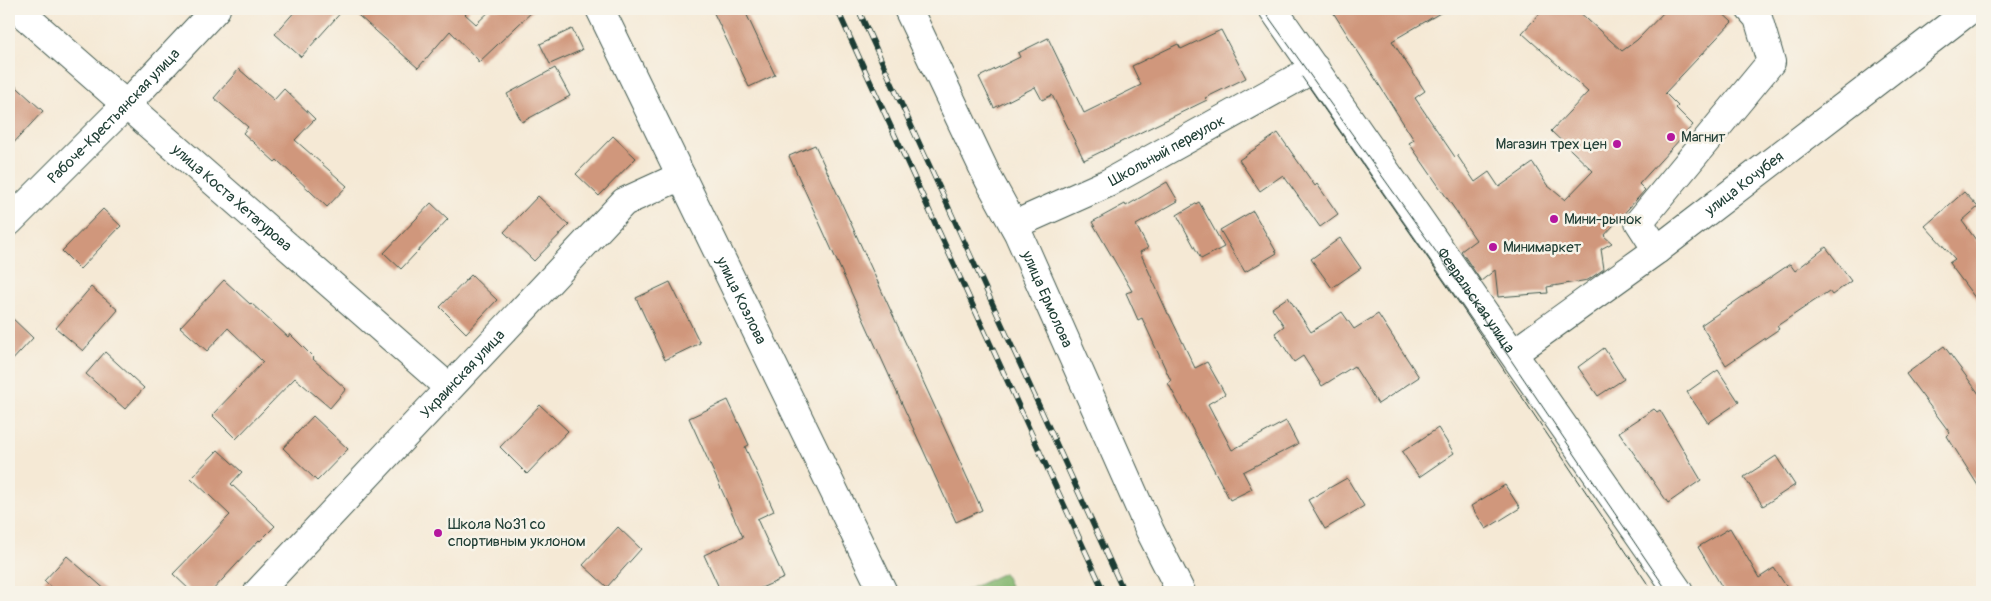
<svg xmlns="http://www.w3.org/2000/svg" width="1991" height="601" font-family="Pangolin,sans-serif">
  <rect width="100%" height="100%" fill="#f7f3e8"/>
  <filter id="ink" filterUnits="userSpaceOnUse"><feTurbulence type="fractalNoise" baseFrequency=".02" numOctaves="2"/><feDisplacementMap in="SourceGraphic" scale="10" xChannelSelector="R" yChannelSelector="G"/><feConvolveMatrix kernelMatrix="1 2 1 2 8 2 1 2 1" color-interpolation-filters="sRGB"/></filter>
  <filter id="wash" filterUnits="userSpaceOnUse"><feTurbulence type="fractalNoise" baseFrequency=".0096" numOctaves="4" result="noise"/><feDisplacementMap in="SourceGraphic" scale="20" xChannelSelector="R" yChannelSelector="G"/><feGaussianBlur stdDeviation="1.12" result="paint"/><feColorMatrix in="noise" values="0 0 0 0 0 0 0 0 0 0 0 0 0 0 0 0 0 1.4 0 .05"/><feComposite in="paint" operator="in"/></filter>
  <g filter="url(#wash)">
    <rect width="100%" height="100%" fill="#f5e9d5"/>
    <path fill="#86b872" stroke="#527a53" d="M1004,573l9,19h-51z"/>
    <g id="blocks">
      <path fill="#d0977c" d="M297,9h47l-43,48 -26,-23z
        M351,9h119l-5,5 11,10 16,-15h43l-57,54v-3l-28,-29 -32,37z
        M712,9h32l31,66 -26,12z
        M1331,9h116l-55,32 33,50 -10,7 40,59 2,-2 18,27 14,-10 10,15 34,-24 14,22 18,15 28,-29 -42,-40 37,-39 -66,-59 22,-24h32l46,42 15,-11 30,-31h51l14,13 -67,71 13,13 -2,2 17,17 -54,59 6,6 -41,46 8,7 -11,6 3,20 -16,11 -41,7 1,6 -50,4 -3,-27 -14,11 -20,-30 15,-11 -67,-97 5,-3z
        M572,29l10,21 -32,14 -10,-20z
        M1221,30l25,48 -41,20 2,2 -123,60 -32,-65 -10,5 -7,-13 -41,21 -15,-31 41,-20 -2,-4 30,-15 36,75 57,-28 -9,-19 46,-22 3,5z
        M555,68l15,28 -48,26 -15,-28z
        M239,69l35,31 10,-11 31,30 -20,21 52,46 -20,21 -50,-47 -2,2 -32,-29 5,-6 -34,-29z
        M9,80l34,31 -34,37z
        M1278,133l37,53 2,-2 21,30 -18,13 -37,-52 -23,16 -21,-31z
        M613,136l23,22 -37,38 -23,-22z
        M815,145l167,365 -26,12 -167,-366z
        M1167,182l11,19 -42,24 12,23 -8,4 28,62h1l26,54 12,-6 18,32 -17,10 24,46 54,-29 12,23 -55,28 9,17 -22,11 -62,-117 3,-2 -29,-63 -4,2 -12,-27 6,-2 -40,-69 33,-18 1,2z
        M1964,192l14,15 -16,14 20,27v59l-33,-44 6,-4 -30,-33z
        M538,196l31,29 -35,36 -30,-29z
        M1199,202l25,45 -23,12 -24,-44z
        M431,203l17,16 -47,50 -17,-16z
        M103,209l18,17 -41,43 -18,-18z
        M1253,211l24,42 -32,19 -25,-42z
        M1340,238l21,30 -29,20 -21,-29z
        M1826,247l25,34 -19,14 -3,-4 -52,35 2,3 -53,36 -25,-40 89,-61 5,7z
        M471,275l26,25 -31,33 -26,-26z
        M224,280l26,24 1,-1 37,34 2,-3 24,24 -1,1 33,30 -16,19 -35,-30 -59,61 -24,-24 51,-53 -35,-34 -21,23 -27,-24z
        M670,282l30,61 -35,17 -29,-62z
        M91,287l27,23 -35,41 -27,-23z
        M1288,297l23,35 31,-20 12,17 24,-15 41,63 -41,27 -24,-38 -32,20 -19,-30 -9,6 -19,-29 9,-7 -12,-18z
        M9,315l24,23 -24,26z
        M1944,346l38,52v94l-35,-56 3,-3 -44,-59z
        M1604,348l20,31 -26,17 -20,-29z
        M105,352l39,36 -19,21 -39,-35z
        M1718,370l21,32 -31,21 -21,-31z
        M728,400l21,45 -4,2 29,64 -17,8 27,59 -32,14h-31l-17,-37 39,-18 -54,-119z
        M540,405l28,26 -41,43 -27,-27z
        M1654,409l3,3 3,-2 41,70 -33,23 -49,-71z
        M313,416l35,33 -31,32 -34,-33z
        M1438,428l16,25 -35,24 -17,-25z
        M218,450l24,22 -11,12 44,42 -15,15 -1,-1 -48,52h-19l-19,-18 57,-59 -39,-37z
        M1776,456l19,29 -32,21 -19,-29z
        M1347,478l17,28 -39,23 -17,-29z
        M1505,485l15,23 -34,21 -15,-23z
        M618,527l23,22 -34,38 -24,-22z
        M1730,528l29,50 15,-10 16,24h-65l-27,-45z
        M67,556l41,36h-52l-12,-11z"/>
    </g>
  </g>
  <g filter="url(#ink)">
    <use href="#blocks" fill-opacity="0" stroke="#3f574c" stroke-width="1"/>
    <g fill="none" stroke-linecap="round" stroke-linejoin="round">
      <defs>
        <g id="minor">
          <path id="s1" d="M17,9l431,378"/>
          <path id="s2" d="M600,9l283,583"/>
          <path id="s3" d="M908,9l81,171 29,53 132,298 31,61"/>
          <path id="s4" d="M1273,9l406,583"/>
          <path id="s5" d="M9,222l118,-118 89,-95"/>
          <path id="s6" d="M1014,225l94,-42 207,-115"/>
          <path d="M1657,250l-18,-28 132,-160 -13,-44 -8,-9"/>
          <path id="s7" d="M1514,353l143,-103 314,-241"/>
          <path id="s8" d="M258,592l366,-390 57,-26"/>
        </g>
      </defs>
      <use href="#minor" stroke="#3f574c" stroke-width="30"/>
      <use href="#minor" stroke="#fff" stroke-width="28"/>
      <path stroke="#1f3d34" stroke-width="1" d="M1263,9l206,289 199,294
        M1302,77l157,226 194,289"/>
      <defs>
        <path id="rail" d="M837,9l267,583
          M858,9l266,583"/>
      </defs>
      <use href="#rail" stroke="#1f3d34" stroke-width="5.5"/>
      <use href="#rail" stroke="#f7f3e8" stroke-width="4" stroke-dasharray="11" stroke-linecap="butt"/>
    </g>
  </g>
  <g fill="#b5179e" stroke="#f7f3e8" stroke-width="2">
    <circle cx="1671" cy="137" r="5"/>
    <circle cx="1617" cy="144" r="5"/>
    <circle cx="1554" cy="219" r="5"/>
    <circle cx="1493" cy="247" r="5"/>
    <circle cx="438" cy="533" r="5"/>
  </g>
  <g text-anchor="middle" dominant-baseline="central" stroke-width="5" stroke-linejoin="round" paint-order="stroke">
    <g font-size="15" fill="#1f3d34" stroke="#f7f3e8">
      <text stroke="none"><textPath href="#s5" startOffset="149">Рабоче-Крестьянская улица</textPath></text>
      <text stroke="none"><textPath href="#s6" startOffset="170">Школьный переулок</textPath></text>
      <text stroke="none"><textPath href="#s7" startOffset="286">улица Кочубея</textPath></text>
      <text stroke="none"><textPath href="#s1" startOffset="286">улица Коста Хетагурова</textPath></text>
      <text stroke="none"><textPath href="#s3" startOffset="322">улица Ермолова</textPath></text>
      <text stroke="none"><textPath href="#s4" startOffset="355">Февральская улица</textPath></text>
      <text stroke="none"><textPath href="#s2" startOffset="324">улица Козлова</textPath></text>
      <text stroke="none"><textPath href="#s8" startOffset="299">Украинская улица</textPath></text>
    </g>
    <g font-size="15" fill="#1f3d34" stroke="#f7f3e8" text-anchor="start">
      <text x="1681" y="137">Магнит</text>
      <text x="1607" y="144" text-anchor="end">Магазин трех цен</text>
      <text x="1564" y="219">Мини-рынок</text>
      <text x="1503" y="247">Минимаркет</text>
      <text x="448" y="524">Школа №31 со<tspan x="448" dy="17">спортивным уклоном</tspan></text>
    </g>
  </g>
  <rect width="1991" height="601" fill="none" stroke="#f7f3e8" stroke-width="30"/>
</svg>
